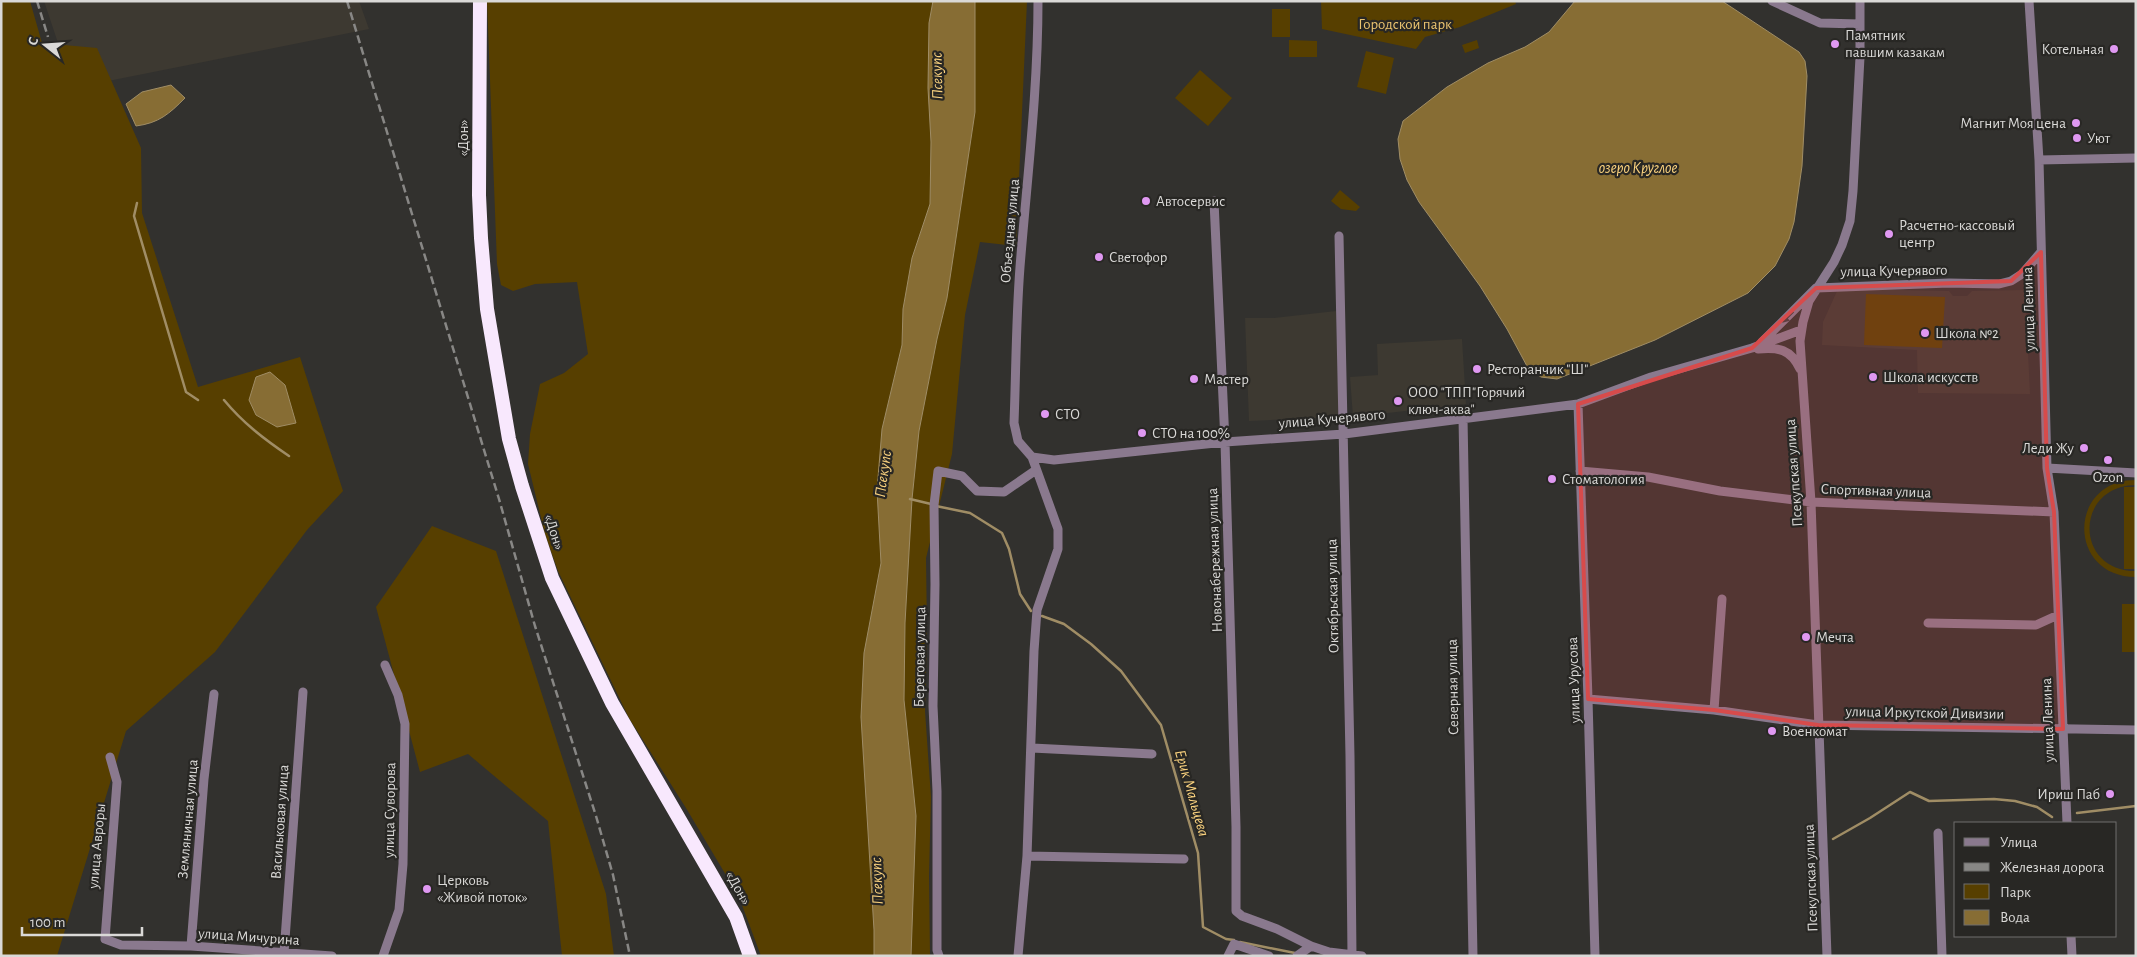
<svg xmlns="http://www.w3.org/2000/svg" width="2137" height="957" font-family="'Alegreya Sans',sans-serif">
  <rect width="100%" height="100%" fill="#32312e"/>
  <path fill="#3d3931" d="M44,1h315l10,28 -296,59z
    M1838,289l111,2 4,5h14l5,-5 53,-1 5,104 -112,-1 -1,-43 -95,-5 1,-23z
    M1336,311l3,106 -90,4 -4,-103h29z
    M1462,339l4,65 -113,13 -3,-40 28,-2 -1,-31z"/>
  <path fill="#573f00" d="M1,1h29l12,42 55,5 44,100 1,65 56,174 102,-30 43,134 -36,39 -92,122 -89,79 -69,225h-56z
    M487,1h446l-4,22 -1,65 3,54 -1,62 -18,54 -9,51 -1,36 -20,84 -5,61 4,73 -17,90 -3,64 13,213v26h-113l-22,-59 -53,-89 -57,-90 -71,-147 -13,-37 -17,-70 2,-30 10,-50 24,-11 24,-19 -11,-72 -42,2 -22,7 -12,-6 -4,-21z
    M975,1h52l-11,245 -36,-4 -15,73 -13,139 -26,104 1,75 -2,78 6,86 -2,79 1,80h-19l5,-140 -12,-116 1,-77 7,-124 7,-68 18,-92 10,-41 28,-186z
    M1321,1h194l1,3 -56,23 -35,10 -9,12 -94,-20z
    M1272,9h18v28h-18z
    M1289,40l28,1v16h-28z
    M1477,40l2,8 -14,5 -3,-8z
    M1366,51l28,7 -8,36 -29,-7z
    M1200,70l32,28 -24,28 -33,-28z
    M1340,190l20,17 -4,4 -15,-2 -10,-8z
    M1866,294l79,3 -3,51 -78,-3z
    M2136,480v5c-62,1 -62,86 0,86v6c-69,0 -69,-97 0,-97z
    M2124,487h12v82h-12z
    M432,526l64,25 110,343 8,62h-52l-14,-135 -80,-67 -48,18 -44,-165z
    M2122,604h14v48h-14z"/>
  <path fill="#876d34" stroke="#a08d65" d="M933,1h42v111l-28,186 -10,41 -18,92 -7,68 -7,124 -1,77 12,116 -5,140h-37v-26l-13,-213 3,-64 17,-90 -4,-73 5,-61 20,-84 1,-36 9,-51 18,-54 1,-62 -3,-54 1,-65z
    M1575,1h147l77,51 6,9 2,15 -5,90 -8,56 -5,17 -14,27 -27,27 -93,47 -98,39 -16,-2 -13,-9 -21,-39 -27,-43 -61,-84 -12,-22 -7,-21 -2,-20 5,-18 44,-34 41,-24 37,-16 24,-15z
    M171,85l14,13c-16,16 -26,25 -49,28l-10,-22 16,-12z
    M270,372l15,13 11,38 -19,4 -21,-12 -7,-15 7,-23z"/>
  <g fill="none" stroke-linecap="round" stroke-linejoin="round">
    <path stroke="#a08d65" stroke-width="2.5" d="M137,203l-3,13 52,176 12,8
      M224,400c19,23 40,39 65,56
      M910,499l21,5
      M936,506l34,7 32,20 7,16 11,45 11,17
      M1042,616l22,8 27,20 30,27 40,54 37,128 5,74 23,12 8,1
      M2077,813l59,-7
      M1833,839l37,-21 40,-26 19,9 65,-2 21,2 22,6 15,10
      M1240,942l55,11"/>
    <path stroke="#8a798e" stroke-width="9" d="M1772,1l48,22 40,1
      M2029,1l10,159 8,308 7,44 13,311
      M2039,160l97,-2
      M1214,201l11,241 11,385v84l6,5 35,13 34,17 18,6 33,4
      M1339,236l11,520 2,200
      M1762,342l54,-54 133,-5 50,1 12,-3 11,-7 19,-22
      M1758,349c20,-2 33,0 42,20
      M1578,404l10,295 7,257
      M1463,418l10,538
      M1032,457l22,3 171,-18 119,-8 234,-30 73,-27 101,-29 49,-18
      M2047,468l89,5
      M1580,471l68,6 72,14 91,11 243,10
      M1928,623l108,2 22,-10
      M1588,699l126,11 104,15 318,5
      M1714,710l8,-111
      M1032,748l120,6
      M110,757l7,25 -12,157 16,6 70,1 141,10
      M1938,833l4,123
      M1027,856l157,3
      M2071,936l1,20
      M191,946l13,-167 10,-85
      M284,953l19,-261
      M383,956l16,-46 4,-46 2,-140 -7,-29 -13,-30
      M939,956l-2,-6v-159l-4,-85 2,-122 -1,-79 4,-34 24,5 15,15 27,1 32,-22
      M1018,956l9,-100 7,-205 3,-41 21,-61v-20l-26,-72 -14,-16 -4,-18c2,-52 2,-104 6,-156 7,-88 18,-177 18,-266
      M1228,956l6,-12 35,12
      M1297,956l14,-10
      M1827,956l-16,-454 -11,-161 3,-19 6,-21 25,-39 8,-17 8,-24 3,-30 7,-134v-56"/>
    <path stroke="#f8e8fd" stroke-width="14" d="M480,1l-1,194 2,43 6,71 22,130 13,47 30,92 60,125 124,214 14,39"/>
    <path stroke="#888785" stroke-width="2.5" stroke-dasharray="8 4" stroke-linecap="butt" d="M37,1l11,36
      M347,1l152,498 36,127 61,190 17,59 17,81"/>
  </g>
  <defs><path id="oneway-solid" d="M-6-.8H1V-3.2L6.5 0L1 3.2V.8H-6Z" transform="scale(1.25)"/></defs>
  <use fill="#403c3e" href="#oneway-solid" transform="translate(1788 317) rotate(135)"/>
  <path fill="#d74b4b" fill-opacity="0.2" stroke="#d74b4b" stroke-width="4" stroke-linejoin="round" d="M2041,252l6,216 7,44 9,217 -245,-4 -104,-15 -126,-11 -10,-295 174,-56 64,-60 195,-7z"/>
  <g fill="#df98f1" stroke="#282724" stroke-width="2">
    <circle cx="1835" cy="44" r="5"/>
    <circle cx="2114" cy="49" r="5"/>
    <circle cx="2076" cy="123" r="5"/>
    <circle cx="2077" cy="138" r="5"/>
    <circle cx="1146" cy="201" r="5"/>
    <circle cx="1889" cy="234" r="5"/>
    <circle cx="1099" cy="257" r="5"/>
    <circle cx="1925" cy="333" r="5"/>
    <circle cx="1477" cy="369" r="5"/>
    <circle cx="1873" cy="377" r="5"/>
    <circle cx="1194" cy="379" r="5"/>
    <circle cx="1398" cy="401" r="5"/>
    <circle cx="1045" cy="414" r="5"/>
    <circle cx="1142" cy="433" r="5"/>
    <circle cx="2084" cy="448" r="5"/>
    <circle cx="2108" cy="460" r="5"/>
    <circle cx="1552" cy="479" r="5"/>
    <circle cx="1806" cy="637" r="5"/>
    <circle cx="1772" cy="731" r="5"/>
    <circle cx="2110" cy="794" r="5"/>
    <circle cx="427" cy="889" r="5"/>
  </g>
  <g text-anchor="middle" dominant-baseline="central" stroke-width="4.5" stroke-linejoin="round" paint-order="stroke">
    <g font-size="15" fill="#eac36f" stroke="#282724">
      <text x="1405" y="24">Городской парк</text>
    </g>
    <g font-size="15" fill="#dad9d7" stroke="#282724" text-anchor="start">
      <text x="1845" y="35">Памятник<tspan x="1845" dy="17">павшим казакам</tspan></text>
      <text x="2104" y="49" text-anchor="end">Котельная</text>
      <text x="2066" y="123" text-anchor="end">Магнит Моя цена</text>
      <text x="2087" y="138">Уют</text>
      <text x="1156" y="201">Автосервис</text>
      <text x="1899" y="225">Расчетно-кассовый<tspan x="1899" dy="17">центр</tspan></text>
      <text x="1109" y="257">Светофор</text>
      <text x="1935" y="333">Школа №2</text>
      <text x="1487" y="369">Ресторанчик "Ш"</text>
      <text x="1883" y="377">Школа искусств</text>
      <text x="1204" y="379">Мастер</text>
      <text x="1408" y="392">ООО "ТПП"Горячий<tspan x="1408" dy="17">ключ-аква"</tspan></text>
      <text x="1055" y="414">СТО</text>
      <text x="1152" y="433">СТО на 100%</text>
      <text x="2074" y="448" text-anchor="end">Леди Жу</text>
      <text x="2108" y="477" text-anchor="middle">Ozon</text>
      <text x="1562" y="479">Стоматология</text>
      <text x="1816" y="637">Мечта</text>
      <text x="1782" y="731">Военкомат</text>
      <text x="2100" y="794" text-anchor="end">Ириш Паб</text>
      <text x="437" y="880">Церковь<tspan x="437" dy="17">«Живой поток»</tspan></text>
    </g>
    <g font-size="15" fill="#dad9d7" stroke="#282724">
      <text transform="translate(463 138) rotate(-90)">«Дон»</text>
      <text transform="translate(1010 231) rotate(-85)">Объездная улица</text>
      <text transform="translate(1894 271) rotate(-1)">улица Кучерявого</text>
      <text transform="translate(2029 309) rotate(-92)">улица Ленина</text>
      <text transform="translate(1332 419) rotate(-5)">улица Кучерявого</text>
      <text transform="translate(1794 473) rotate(-94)">Псекупская улица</text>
      <text transform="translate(1876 491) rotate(2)">Спортивная улица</text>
      <text transform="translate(554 532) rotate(72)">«Дон»</text>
      <text transform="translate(1215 560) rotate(-92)">Новонабережная улица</text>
      <text transform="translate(1333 596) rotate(-91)">Октябрьская улица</text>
      <text transform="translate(920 657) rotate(-89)">Береговая улица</text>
      <text transform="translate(1574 680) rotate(-92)">улица Урусова</text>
      <text transform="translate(1453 687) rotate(-91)">Северная улица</text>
      <text transform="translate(1925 713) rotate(1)">улица Иркутской Дивизии</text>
      <text transform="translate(2048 720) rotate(-92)">улица Ленина</text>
      <text transform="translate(390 810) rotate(-89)">улица Суворова</text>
      <text transform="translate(188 819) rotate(-85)">Земляничная улица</text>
      <text transform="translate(280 822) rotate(-86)">Васильковая улица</text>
      <text transform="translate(97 846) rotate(-85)">улица Авроры</text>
      <text transform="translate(1811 878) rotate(-92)">Псекупская улица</text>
      <text transform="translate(738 888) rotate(60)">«Дон»</text>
      <text transform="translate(249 937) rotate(4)">улица Мичурина</text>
    </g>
    <g font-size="16" font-style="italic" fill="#fbd37f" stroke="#282724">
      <text transform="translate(937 76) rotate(-91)">Псекупс</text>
      <text x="1638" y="168">озеро Круглое</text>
      <text transform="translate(883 474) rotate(-82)">Псекупс</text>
      <text transform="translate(1192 793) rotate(74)">Ерик Мальцева</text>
      <text transform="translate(877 881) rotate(-92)">Псекупс</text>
    </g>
  </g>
  <rect width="2137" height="957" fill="none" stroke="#dad9d7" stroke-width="5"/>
  <rect x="1954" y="822" width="162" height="115" fill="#282724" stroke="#6f6e6c"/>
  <rect x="1964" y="838" width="25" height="8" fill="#8a798e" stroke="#6f6e6c"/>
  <text x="2000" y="847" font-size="15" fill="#dad9d7">Улица</text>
  <rect x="1964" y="863" width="25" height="8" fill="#888785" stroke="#6f6e6c"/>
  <text x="2000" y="872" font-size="15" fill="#dad9d7">Железная дорога</text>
  <rect x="1964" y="884" width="25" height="15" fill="#573f00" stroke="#6f6e6c"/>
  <text x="2000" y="897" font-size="15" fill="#dad9d7">Парк</text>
  <rect x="1964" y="910" width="25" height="15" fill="#876d34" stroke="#6f6e6c"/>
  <text x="2000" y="922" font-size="15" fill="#dad9d7">Вода</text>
  <g transform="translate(45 45) rotate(287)" stroke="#282724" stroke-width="4" paint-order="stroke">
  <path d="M0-4L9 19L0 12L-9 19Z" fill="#dad9d7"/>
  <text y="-8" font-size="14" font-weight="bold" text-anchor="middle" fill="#dad9d7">С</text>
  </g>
  <path d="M22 927v8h120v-8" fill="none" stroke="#dad9d7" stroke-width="2.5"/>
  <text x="30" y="927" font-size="15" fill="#dad9d7" stroke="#282724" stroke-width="4" paint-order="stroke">100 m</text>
</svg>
